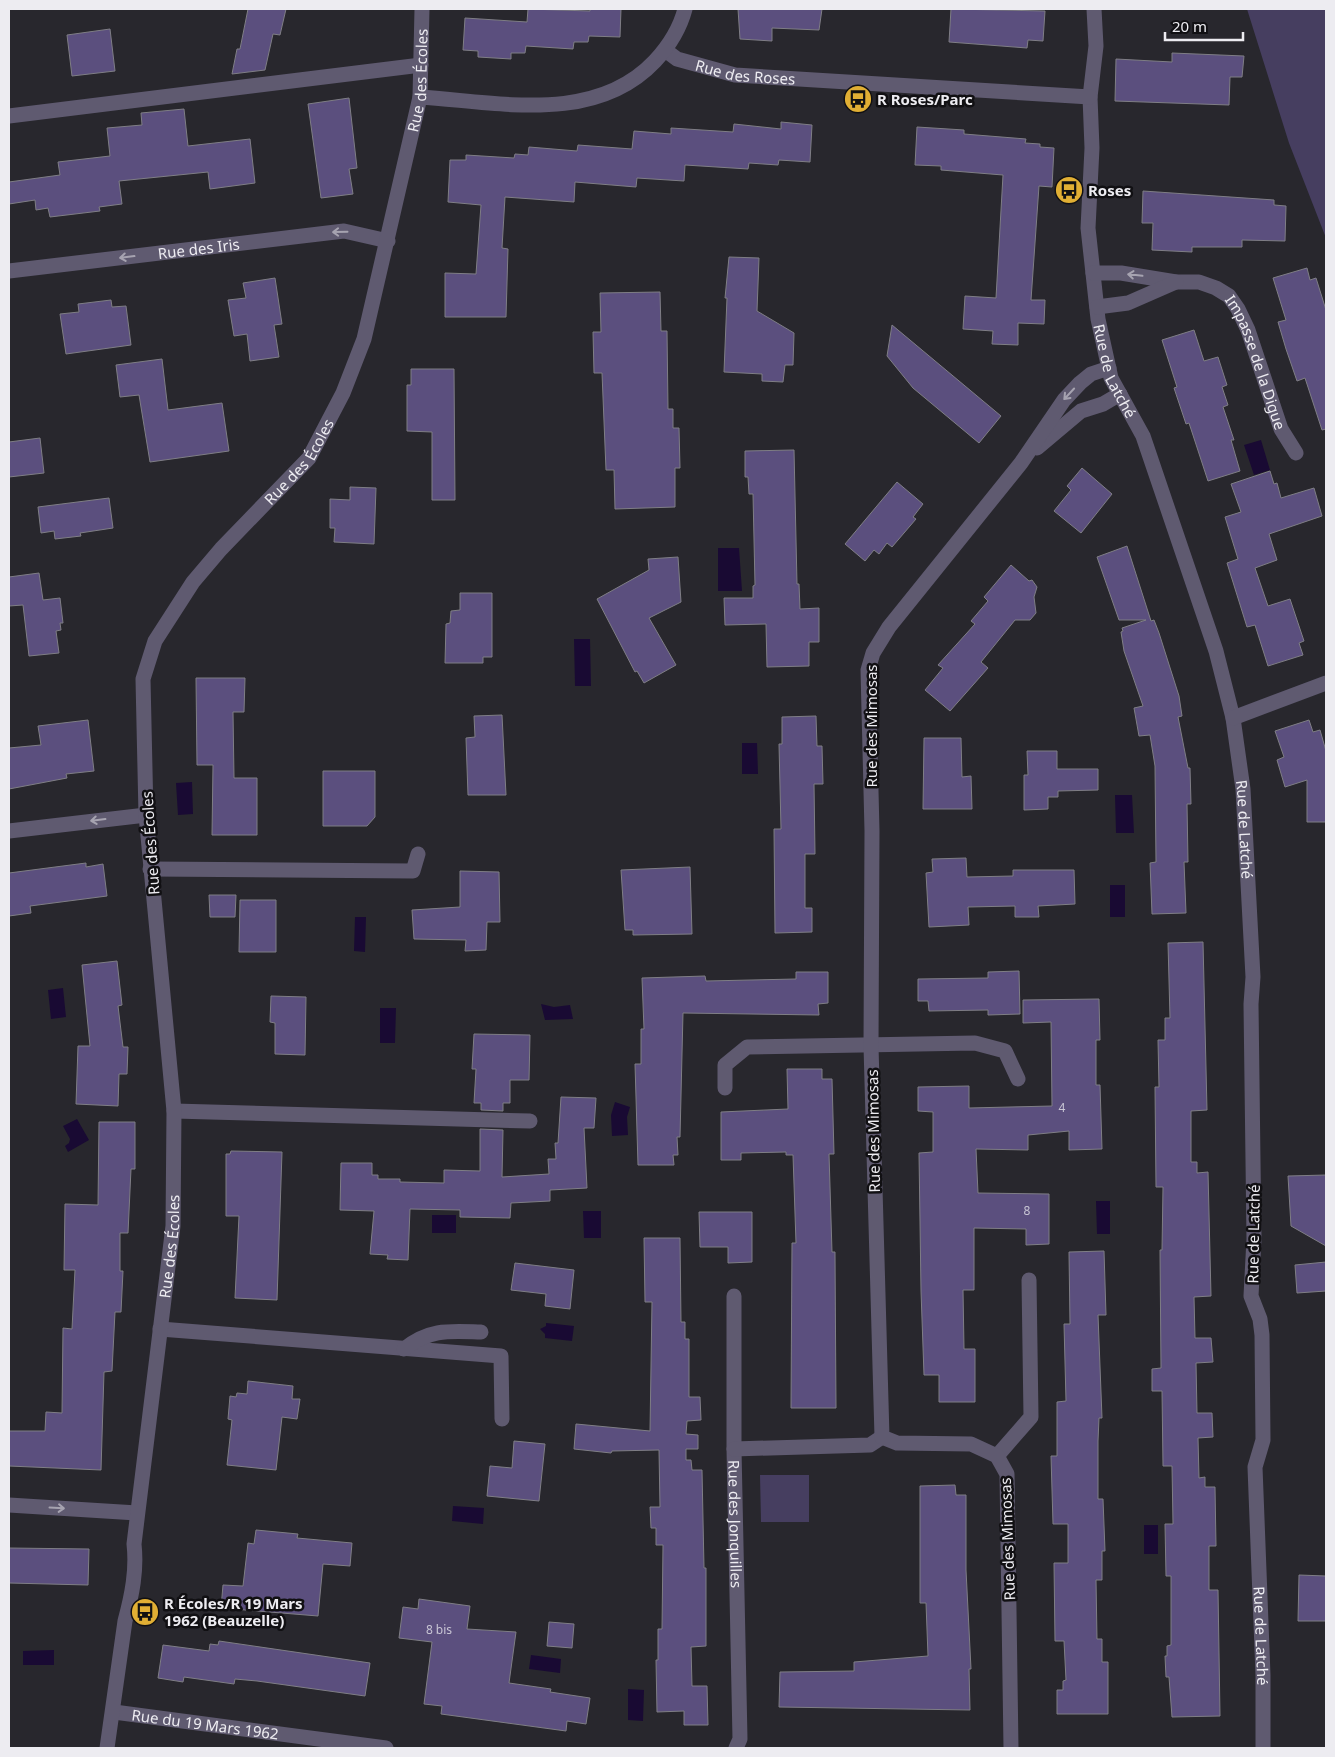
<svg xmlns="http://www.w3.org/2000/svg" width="1335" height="1757" font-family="'Noto Sans',sans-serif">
  <rect width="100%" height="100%" fill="#28272d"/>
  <path fill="#463e60" d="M1247,9h79v229l-37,-95z
    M760,1475h49v47h-48z"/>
  <path fill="#190a33" d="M1261,440l9,30 -16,5 -10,-30z
    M718,548h21l3,43h-24z
    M574,639h16l1,47h-16z
    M742,743h15l1,31h-16z
    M192,782l1,32 -15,1 -2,-32z
    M1115,795h17l2,38h-18z
    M1110,885h15v32h-15z
    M355,917h11l-1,35 -11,-1z
    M63,988l3,29 -15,2 -3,-29z
    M541,1004l13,3 16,-2 3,14 -28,1z
    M380,1008h16l-1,35h-15z
    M615,1102l15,5 -3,10 1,18 -16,1 -1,-21z
    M77,1119l12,21 -21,12 -3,-6 4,-3 1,-4 -7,-13z
    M1096,1201h14v33h-13z
    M583,1211h18v27h-17z
    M432,1215h24v18h-24z
    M546,1323l28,3 -2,15 -27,-3v-4l-5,-5 6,-3z
    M453,1506l31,2 -1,16 -31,-3z
    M1144,1525h14v29h-14z
    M54,1650v15h-31v-14z
    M531,1655l30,4 -1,14 -31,-4z
    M628,1689l16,1 -1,31 -15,-1z"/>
  <path fill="#5b4f7e" stroke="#7f7e85" d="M248,9h38l-6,26 -7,-1 -8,36 -33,4 5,-25h3z
    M528,9l62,2v-2h31l-1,28 -31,-1 -1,6h-14l-1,7 -47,-3 -1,7h-14v6l-33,-2v-6l-15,-1 2,-32 62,4z
    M738,9h84l-3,21 -47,-2v13l-32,-2z
    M951,9l94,2 -2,30 -15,-1 -1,8 -78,-6z
    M110,29l5,42 -43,5 -5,-41z
    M1172,53l72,3 -2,21h-12l-1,28 -114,-4 1,-42 56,3z
    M349,98l8,70 -8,1 4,25 -32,4 -13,-94z
    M184,109l4,37 62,-7 5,44 -45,6 -2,-17 -89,9 3,23 -23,3 1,4 -50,6 -2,-9 -12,2 -1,-10 -26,4v-22l51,-7 -2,-13 52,-6 -3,-28 35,-3 -1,-12z
    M781,122l31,3 -2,37 -31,-2 -1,5 -29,-2 -1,6 -63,-4 -1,16 -47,-3 -1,9 -61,-5 -1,20 -69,-5 -3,51 6,1 -2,68h-61v-44l31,1 5,-69 -33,-3 2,-42h16v-5l48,3 1,-4 13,1 1,-8 48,4 1,-6 54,4 2,-18 37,3v-6l62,4 1,-8 47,5z
    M917,127l47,3v4l62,5 -1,4 15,1v3l14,1 -2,39 -13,-1 -8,114h14l-1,24 -26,-1v22l-26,-1 1,-13 -30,-2 2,-33 31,2 7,-123 -62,-5v-4l-26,-1z
    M1143,191l131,9v5l12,1 -1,35 -43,-1v7h-50v5l-40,-2 1,-27h-11z
    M729,257l30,1 -2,53 37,22 -1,32h-8l-2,17 -21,-1v-7l-38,-2 3,-74h-2z
    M1307,268l3,12 6,-2 10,32v119l-4,1 -17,-52 -8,3 -11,-32 -8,-27 8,-2 -13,-42z
    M275,278l7,46 -8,1 5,32 -29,4 -3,-27 -13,2 -6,-36 18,-2 -3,-15z
    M660,292l1,39h6l1,78h5v19h6l1,40h-5v39l-60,2 -1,-39h-8l-4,-97h-8l-1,-41h8l-1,-39z
    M111,300l1,7 14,-1 5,39 -65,9 -6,-40 19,-2 -1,-8z
    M892,325l109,91 -22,27 -66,-55 -26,-32z
    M1194,330l10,31 14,-4 9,28 -5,2 6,18 -5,2 11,33h-3l9,31 -32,10 -19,-58 -3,1 -12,-36 3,-1 -15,-47z
    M162,359l6,51 54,-7 7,48 -79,11 -11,-67 -19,2 -4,-32z
    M411,369h43l1,131h-23v-68l-25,-1v-46h4z
    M40,438l4,35 -35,4v-35z
    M794,450l3,134h2l1,25 19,-1v34h-10v24l-42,1 -1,-43 -41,1 -1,-27h29v-12l2,-1 -2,-91h-4l-1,-17h-3v-26z
    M1082,468l30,26 -31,39 -27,-22 17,-21 -4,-4z
    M1270,471l4,13 3,-1 4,15 33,-10 8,28 -53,18 8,26 -22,8 13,38 22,-7 14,42 -5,2 4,12 -35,11 -13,-41 -8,2 -20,-64 11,-4 -13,-42 16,-5 -10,-28z
    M897,482l26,22 -10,13 3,2 -24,28 -5,-4 -8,11 -5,-4 -9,11 -20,-17z
    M350,487l26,1 -2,56 -40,-2 1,-14h-5v-29l20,1z
    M109,498l4,30 -33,5 1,3 -26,3 -1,-8 -13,2 -3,-26z
    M1127,546l24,75 3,-1 5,13 20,63 3,20 -4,1 10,51h2l1,36h-4l1,58h-4l2,51 -34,1 -2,-51 6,-1 -1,-96 -5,-31 -11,1 -5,-28 9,-2 -19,-55 -3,-19 2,-1 -1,-3 24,-8h-27l-22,-63z
    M678,557l3,45 -32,16 27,47 -32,18 -7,-12 -2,1 -38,-73 52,-29 -1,-11z
    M1011,565l18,16 3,-1 5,7 -3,10 2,16 -6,7h-15l-34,42 7,6 -38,43 -25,-21 18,-22 -5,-3 37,-41 -4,-3 17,-20 -4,-4z
    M39,573l4,27 17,-2 3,25h-3l1,7 -5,1 3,22 -30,3 -6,-51 -14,1v-29z
    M460,593h32v64h-9v6h-38l1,-39 4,-1 1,-12 9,-1z
    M196,678h49l-1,34h-11l1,66h23v57h-45l1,-70h-16z
    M502,715l4,80h-38l-2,-57 9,-1 -1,-21z
    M816,716l1,30h5l1,38h-9l1,70h-10v54h7v24l-37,1 -1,-104h7l-2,-85h3v-27z
    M88,720l6,51 -28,3 1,4 -58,11v-41l32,-3 -3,-19z
    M1309,720l4,12 7,-2 6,21v71h-19v-42l-22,7 -8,-27 7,-3 -9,-26z
    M924,738h37l1,39 9,-1 1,33h-49z
    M1027,751h30v18h41v21l-40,1v6h-10v12l-24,1v-35h4z
    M323,771h52v46l-8,9h-44z
    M966,858l1,19 46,-1v-6h61l1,34 -37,2 1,11h-24v-11l-47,1 1,18 -40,2 -3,-54 7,-1 -1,-13z
    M86,863v4l17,-3 4,32 -77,10 1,7 -22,3v-43z
    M690,867l2,67 -59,1v-5h-8l-4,-60z
    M460,871l39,1 1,50h-13l-1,28 -21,1 1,-11 -52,-1 -2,-29 48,-3z
    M209,895h27l-1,22h-25z
    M240,900h36v52h-37z
    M1203,942l4,168 -16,1v51h6v11l11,-1 3,124 -17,1 1,41h16l2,24 -17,1 1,50h15l1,24 -15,1 1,40 6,-1v10h10l1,59h-7v44h9l2,126 -48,1 -3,-40h-3l-1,-21h2v-10l4,-1v-69h-5l-1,-52h8l-1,-58h-9l-1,-75h-10v-22l9,-1 -1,-118h2l1,-63h-7l-1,-100h4l-1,-47h7v-22h5l-2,-75z
    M117,961l5,44 -4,1 5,41h5l-1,27h-8l-1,32 -42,-2 2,-58h12l-8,-81z
    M1019,971l1,43 -32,1v-5l-59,1 -1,-10h-10v-22l70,-1v-6z
    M796,972h32v31l-10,1 1,11 -136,-2 -3,124h-3l1,18h-5l1,10h-36l-3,-101h6v-35h3l-2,-51 63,-2 1,5 90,-2z
    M271,996l35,1 -1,58 -30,-1v-31l-5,-1z
    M1099,999l1,41h-4v45h4l2,64 -33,1v-19l-41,4v15l-52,-1 2,44 71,1v50l-23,1v-16l-52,-1v62h-11l1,59h11v53h-36v-27h-15l-3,-84 -2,-138 14,-1v-40l-15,-1v-24l51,-1v22l83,-2 -1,-84 -28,1v-23z
    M474,1034l56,1 -1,45h-19v23h-7v8l-22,-1v-7h-7l2,-34h-4z
    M787,1069h35v10h10l2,75h-5l3,98h3l1,156h-45l1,-165h4l-3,-88h-7v-3l-45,1v7h-20v-48l67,-3z
    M561,1097l35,1 -2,30h-10l3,60 -37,2v11l-39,2 -1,15 -50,-1v-7l-50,-1 -2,51 -21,-1 1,-4 -18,-1 4,-43 -34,-1 1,-47h31v12h6v4h22v3l44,1v-13l36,1v-42l23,1 -1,47 47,-3 -1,-15h8l-1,-16h3z
    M99,1122h36v47h-4l-3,64h-8v38h3l-2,41h-6l-3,59 -8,1 -3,98 -92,-4v-35h36l1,-19 16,1 1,-85 9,1 3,-59h-11l1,-66 33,1z
    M231,1151l51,1 -5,148 -42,-2 4,-82h-13v-62h4z
    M1326,1175v71l-35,-20 -3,-50z
    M699,1212h53v50l-24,1v-16h-28z
    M644,1238h36l1,84h4v17h4v58h11l1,23 -14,1 -1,13 12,1v14h-12v11h5l1,10h10l2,98h2v78l-15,1 1,39h15l1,39h-24v-14l-27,1 -1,-52h2v-31h4l1,-84h-7v-17h-5l-1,-21h10l-1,-57 -47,1 -1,2 -37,-4 2,-25 74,7 2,-129h-7z
    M1104,1251l2,64h-8l4,103h-3l-1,23v58h5l2,52h-3v29h-6l1,59h5v23h6v52h-51v-24h6v-9l3,-1 -2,-39h-9l-1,-78h14v-39h-15l-2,-68h6v-54l9,-1 -2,-77h6l-1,-72z
    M1326,1262v29l-29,2 -2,-28z
    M515,1263l59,7 -4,39 -25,-3 1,-12 -35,-4z
    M248,1381l45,5 -1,13h8l-3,20 -15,-2 -6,53 -49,-5 5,-45 -4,-1 2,-23 6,1 1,-4 10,1z
    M514,1441l31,3 -6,57 -52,-5 3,-30 22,2z
    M955,1485l1,10h10v75l5,99h-2l1,41 -191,-3 1,-35 74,-1v-9l74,-6 -2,-53h-6v-117z
    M256,1530l42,4 -1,4 55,5 -2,23 -27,-2 -5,52 -97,-8 2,-23 20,1 5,-43 6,1z
    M9,1548l80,1 -1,36 -79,-2z
    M1299,1575l27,1v45h-28z
    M419,1599l51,7 -3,23 49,3 -7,51 42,6 -1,3 40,6 -4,26 -19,-3 -1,10 -125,-17 1,-8 -18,-2 8,-62 -33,-4 4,-31 15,2z
    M549,1622l25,2 -2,24 -25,-2z
    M219,1641l151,22 -5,33 -108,-15 -22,-2 -1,5 -50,-7 -1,5 -25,-4 5,-33 46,6 1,-7 8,1z"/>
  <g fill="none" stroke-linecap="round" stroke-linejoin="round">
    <g stroke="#5f5a70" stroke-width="15">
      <path id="s1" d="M1094,9l2,37 -6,51 2,51 -4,80 10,91 13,59 32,58 73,215 17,67 10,71 10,188 -2,27 3,235 -3,57 9,23 2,16 1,105 -8,27 8,208v73"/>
      <path id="s2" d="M665,50l12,9 58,16 355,22"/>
      <path d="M420,97c78,5 175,28 235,-36 13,-14 25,-33 30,-52"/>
      <path d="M9,116l412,-51"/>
      <path id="s3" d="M9,271l335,-40 44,10"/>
      <path id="s4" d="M1093,273h28l55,9h23l17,6 13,8 9,13 10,21 33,99 15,24"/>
      <path d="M1097,307l31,-4 48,-21"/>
      <path d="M1037,448l44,-37 22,-7 17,-10"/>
      <path d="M1233,718l93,-35"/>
      <path d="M9,831l137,-16"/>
      <path d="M150,869l263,2 5,-17"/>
      <path d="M725,1088v-23l22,-18 228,-4 30,8 13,28"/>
      <path d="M174,1111l356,10"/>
      <path id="s5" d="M734,1296v153l6,290 -4,9"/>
      <path d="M160,1329l341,27 1,63"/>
      <path d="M404,1349c26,-21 47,-18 77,-17"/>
      <path d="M734,1449l136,-4 12,-8"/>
      <path d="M997,1456l34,-39 -2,-137"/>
      <path d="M9,1505l128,8"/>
      <path id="s6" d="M114,1712l272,36"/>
      <path id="s7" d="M107,1748l18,-127c7,-26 12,-51 9,-77l39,-318 1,-115 -28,-296 -3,-136 12,-38 38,-59 28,-33 88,-91 34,-65 21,-54 56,-242 2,-88"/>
      <path d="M1011,1748l-4,-274 -10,-18 -26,-12 -74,-1 -15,-6 -11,-391 1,-215 -4,-161 5,-17 16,-26 132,-164 43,-63 16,-17 11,-9 18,-6"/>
    </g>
  </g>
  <defs><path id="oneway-shaft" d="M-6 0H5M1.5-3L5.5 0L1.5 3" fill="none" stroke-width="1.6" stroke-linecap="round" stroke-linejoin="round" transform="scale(1.25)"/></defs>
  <g stroke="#a6a3b0">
    <use href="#oneway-shaft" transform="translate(340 232) rotate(179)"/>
    <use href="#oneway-shaft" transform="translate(127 257) rotate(173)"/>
    <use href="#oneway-shaft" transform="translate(1135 275) rotate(-174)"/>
    <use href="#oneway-shaft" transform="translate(1069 394) rotate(133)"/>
    <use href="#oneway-shaft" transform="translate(98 820) rotate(173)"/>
    <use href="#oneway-shaft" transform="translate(57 1508) rotate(3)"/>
  </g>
  <defs>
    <symbol id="bus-disc" viewBox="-11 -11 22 22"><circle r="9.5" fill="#e1af34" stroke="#111013"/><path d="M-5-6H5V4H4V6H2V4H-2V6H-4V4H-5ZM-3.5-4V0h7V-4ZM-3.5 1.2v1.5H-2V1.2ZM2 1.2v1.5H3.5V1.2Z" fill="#111"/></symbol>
  </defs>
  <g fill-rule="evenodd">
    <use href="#bus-disc" x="842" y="83" width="32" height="32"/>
    <use href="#bus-disc" x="1053" y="174" width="32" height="32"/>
    <use href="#bus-disc" x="129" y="1596" width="32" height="32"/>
  </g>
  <g text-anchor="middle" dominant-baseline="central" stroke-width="5" stroke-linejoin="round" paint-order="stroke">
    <g font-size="12" fill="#c8c5d4">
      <text x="1062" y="1107">4</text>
      <text x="1027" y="1210">8</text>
      <text x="439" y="1629">8 bis</text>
    </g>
    <g font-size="15" fill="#edecf1" stroke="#111013">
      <text stroke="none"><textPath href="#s2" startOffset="85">Rue des Roses</textPath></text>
      <text stroke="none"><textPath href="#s7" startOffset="1751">Rue des Écoles</textPath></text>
      <text stroke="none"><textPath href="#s3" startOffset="191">Rue des Iris</textPath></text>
      <text stroke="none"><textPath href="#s4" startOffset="212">Impasse de la Digue</textPath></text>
      <text stroke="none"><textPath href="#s1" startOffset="366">Rue de Latché</textPath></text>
      <text stroke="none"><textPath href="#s7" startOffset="1346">Rue des Écoles</textPath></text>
      <text transform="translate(871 726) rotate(-90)">Rue des Mimosas</text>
      <text stroke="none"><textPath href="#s1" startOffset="846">Rue de Latché</textPath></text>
      <text transform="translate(150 843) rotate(-94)">Rue des Écoles</text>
      <text transform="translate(873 1131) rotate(-91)">Rue des Mimosas</text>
      <text transform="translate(1253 1234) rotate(-89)">Rue de Latché</text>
      <text stroke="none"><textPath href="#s7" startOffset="506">Rue des Écoles</textPath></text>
      <text stroke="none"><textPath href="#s5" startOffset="228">Rue des Jonquilles</textPath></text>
      <text transform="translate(1007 1539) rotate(-92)">Rue des Mimosas</text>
      <text stroke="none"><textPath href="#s1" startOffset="1656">Rue de Latché</textPath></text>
      <text stroke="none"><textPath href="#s6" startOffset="92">Rue du 19 Mars 1962</textPath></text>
    </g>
    <g font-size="15" font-weight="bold" fill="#edecf1" stroke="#111013" text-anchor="start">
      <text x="877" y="99">R Roses/Parc</text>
      <text x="1088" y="190">Roses</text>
      <text x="164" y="1603">R Écoles/R 19 Mars<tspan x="164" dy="17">1962 (Beauzelle)</tspan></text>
    </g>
  </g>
  <rect width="1335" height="1757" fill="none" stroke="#edecf1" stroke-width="20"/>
  <path d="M1165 32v8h78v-8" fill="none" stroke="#edecf1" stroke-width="2.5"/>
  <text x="1172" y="32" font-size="15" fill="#edecf1" stroke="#111013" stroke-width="4" paint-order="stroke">20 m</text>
</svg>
